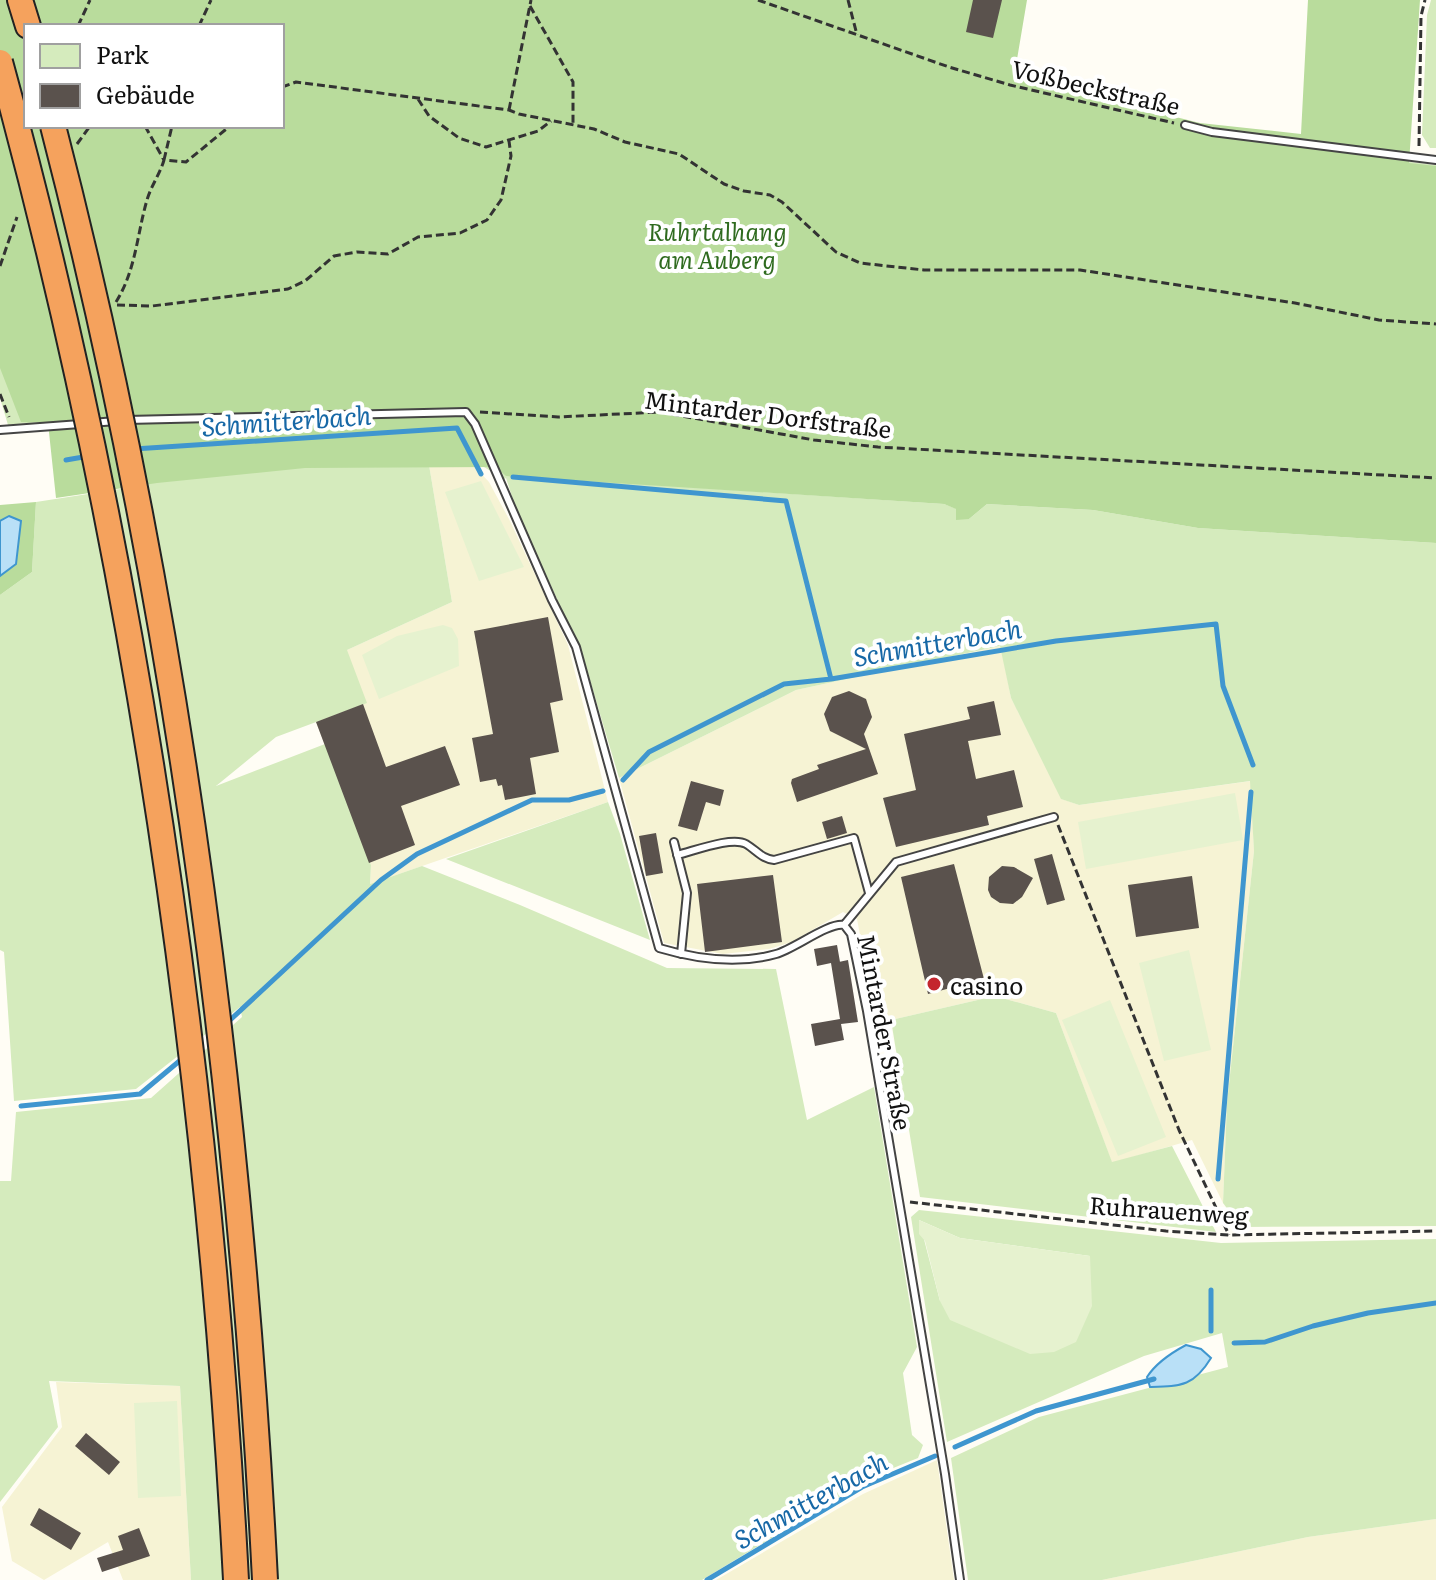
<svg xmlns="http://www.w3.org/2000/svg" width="1436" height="1580" font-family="Literata,serif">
  <rect width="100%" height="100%" fill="#fffdf5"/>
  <path fill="#f6f3d4" d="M429,465l46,2 14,15 21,39 58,124 40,157 -238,82 1,-19 -55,-143 31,-72 105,-48z
    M1001,646l10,52 51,101 17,6 172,-24 3,70 -27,252 -4,100 -31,-63 -80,23 -56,-150 -61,-17 -104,24 -15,1 -19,-102 -14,-7 -51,30 -23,7 -46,5 -59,-11 -45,-165 177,-88z
    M56,1382l124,4 11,194h-68l-15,-38 -64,38 -32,-19 -10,-54 60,-80z
    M937,1460l17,120h-238l147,-86z
    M1436,1519v61h-334l206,-43z"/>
  <path fill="#d5ebbd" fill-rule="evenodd" d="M0,0h768l250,95 334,60 84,10v347l-506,-12 -303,-17 317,21 13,5 -1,10h13l18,-15 106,6 105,18 238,15v683l-195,1 -18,-24 4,-100 27,-252 -4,-70 -171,24 -18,-6 -50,-101 -11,-52 -204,44 -177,88 -38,-128 -62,-132 -13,-40 -2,1 -25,-15 -170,3 120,-2 23,137 -105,48 20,53 -91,34 -60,49 109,-42 46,121 -1,19 52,-18 98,39 147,63 109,1 31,151 67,-33 43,260 -14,26 9,62 11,10 -5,13 -42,17 -174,105h-511l-11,-194 -131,-5 9,46 -58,75v-321h11l5,-69 135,-14 91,-81 -2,-10 -104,82 -122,12 -10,-149 -4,-2v-355l32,-23 4,-70 110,-17 -96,-64 -42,4 -8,-27zM26,26h256v100h-256z
    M1431,0h5v148h-6l-8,-13 5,-120z
    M608,802l12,32 30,106 -204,-81z
    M995,996l61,17 56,149 60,-16 44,86 -296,-35 -29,-177z
    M919,1210l302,33 215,-4v280l-128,18 -206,43h-134l-17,-122 88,-41 189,-50 -6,-34 -78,23 -197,86 -36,-225zM919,1220l41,18 130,18 -150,45z"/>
  <path fill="#b9dc9c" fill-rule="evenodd" d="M0,0h1027l-13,77 186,46 101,11 7,-134h112l-11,163 27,3v377l-238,-15 -105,-18 -106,-6 -18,15 -13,1v-11l-12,-5 -438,-28 -10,-9 -191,1 -148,15 -101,15 -8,-75 -27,-1 -21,-54zM26,26h256v100h-256z
    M36,502l-4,70 -32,23v-90z"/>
  <path fill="#e6f2cf" d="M481,481l43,86 -45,14 -34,-89z
    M443,625l9,3 6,11 1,27 -80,33 -17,-44 35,-19z
    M1235,793l8,47 -157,29 -8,-47z
    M1189,950l22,100 -47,11 -25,-98z
    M1110,1000l56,137 -48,19 -56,-136z
    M919,1220l41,18 130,18 2,50 -16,36 -22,10 -24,2 -80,-34 -10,-19 -15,-60 -6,-7z
    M177,1401l4,95 -43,2 -4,-95z"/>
  <path fill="#b9e0f7" stroke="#3f96cf" stroke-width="2" d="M9,516l12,5 -5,43 -16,12v-55z
    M1186,1345l15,4 10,9c-17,28 -29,28 -61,29l-3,-10c9,-14 24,-24 39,-32z"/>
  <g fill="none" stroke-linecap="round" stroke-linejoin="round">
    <path stroke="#3f96cf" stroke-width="5" d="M134,449l323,-21 24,46
      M66,460l23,-4
      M513,477l273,24 45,178 225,-38 160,-17 7,62 30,79
      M623,780l26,-28 135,-68 47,-5
      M228,1022l153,-142 36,-26 115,-54h37l34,-9
      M21,1106l119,-12 43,-36
      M1218,1179l33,-387
      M1211,1331v-41
      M1234,1343l31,-1 48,-16 55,-13 68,-10
      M955,1447l81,-36 118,-32
      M707,1580l155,-93 73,-31"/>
  </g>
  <path fill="#5a524d" d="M973,0h29l-9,38 -27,-6z
    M548,617l15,83 -13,3 9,49 -29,6 6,36 -31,6 -3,-15 -4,1 -2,-7 -16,3 -8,-44 21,-4 -19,-103z
    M849,691l17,8 6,18 -8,17 14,40 -81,28 -6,-19 1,-4 27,-10 -2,-4 49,-16 -36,-18 -6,-17 8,-17z
    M994,701l7,34 -33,6 8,38 38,-9 9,37 -36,9 2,9 -93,22 -13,-49 33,-8 -12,-56 66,-15 -3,-12z
    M363,704l23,63 59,-21 15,39 -59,21 14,39 -46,18 -53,-141z
    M691,781l33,9 -4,16 -14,-4 -9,29 -19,-5z
    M842,816l5,17 -20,6 -5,-17z
    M656,833l7,40 -17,3 -7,-40z
    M1052,854l13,46 -18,5 -13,-46z
    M954,864l30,115 -56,15 -27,-117z
    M1002,866l12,1 19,11 -11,19 -9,7 -13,-1 -9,-6 -3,-7 1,-13z
    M773,875l9,67 -77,10 -8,-68z
    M1192,876l7,52 -63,9 -8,-52z
    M837,945l3,17 -6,1 14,-3 10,62 -17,2 3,16 -29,6 -4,-22 29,-5 -9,-56 -14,3 -3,-17z
    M86,1433l34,29 -11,13 -34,-29z
    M39,1508l42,25 -10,17 -41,-25z
    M139,1528l11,28 -48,16 -5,-14 26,-8 -5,-14z"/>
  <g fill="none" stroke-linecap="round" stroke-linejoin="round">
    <defs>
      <path id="lane" d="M1185,125l27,7 224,28
        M127,420l339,-8 9,12 77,176 24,47 83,301c37,11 78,17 117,6 18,-5 53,-32 68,-29
        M91,423l25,-2
        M0,430l80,-6
        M674,842l13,51 -6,61
        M677,855c17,-4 55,-19 69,-11 10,6 16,15 28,16l80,-22 15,55
        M844,925l7,9 16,77 78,463 15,106
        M844,925l52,-63 158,-45"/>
      <path id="highway" d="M20,0l8,26"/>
    </defs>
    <use href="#lane" stroke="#444" stroke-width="10"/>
    <use href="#highway" stroke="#222" stroke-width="28"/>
    <path stroke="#333" stroke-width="3" stroke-dasharray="8 4" stroke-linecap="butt" d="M758,0l191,67 61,18 164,38
      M848,0l9,35
      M530,6l43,76v44
      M78,26l12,-26
      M199,26l12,-26
      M282,87l14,-5 213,28 10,4 75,15 31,13 54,12 45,30 20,7 26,4 12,7 54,50 24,11 64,7h156l215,33 84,17 57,4
      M418,99l11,17 30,22 27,9 52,-16 13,-10
      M509,110l22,-110
      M145,126l19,34
      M76,127l10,-1
      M77,144l13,-18
      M1419,146l2,-130 4,-16
      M164,160l8,-34
      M0,266l17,-49
      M116,302c20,-32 21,-68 31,-102 4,-14 13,-26 17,-40l22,2 44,-36
      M117,305l35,1 136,-17 17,-8 29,-25 23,-4 31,2 30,-17 42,-4 27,-13 14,-20 10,-44 -2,-15
      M0,394l9,23
      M480,412l78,5 102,-5 154,28 64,7 558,31
      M1058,825l121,305 50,105
      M910,1202l256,29 63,4 207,-4"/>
    <use href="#lane" stroke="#fff" stroke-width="6"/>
    <use href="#highway" stroke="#f5a25d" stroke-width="24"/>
    <defs>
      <path id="highway-bridge" d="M0,62c136,495 209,1006 236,1518
        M53,126c123,475 187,964 212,1454"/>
    </defs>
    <use href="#highway-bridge" stroke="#222" stroke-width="28" stroke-linecap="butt"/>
    <use href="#highway-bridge" stroke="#f5a25d" stroke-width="24"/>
  </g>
  <circle fill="#c4262e" stroke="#fff" stroke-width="3" cx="934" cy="984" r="8"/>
  <g text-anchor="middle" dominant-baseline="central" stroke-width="8" stroke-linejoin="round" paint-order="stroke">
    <g font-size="24" fill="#111" stroke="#fff">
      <text transform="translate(1096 86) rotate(13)">Voßbeckstraße</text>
      <text transform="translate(768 413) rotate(7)">Mintarder Dorfstraße</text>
      <text transform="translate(886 1032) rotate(79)">Mintarder Straße</text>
      <text transform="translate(1169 1209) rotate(4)">Ruhrauenweg</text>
    </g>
    <g font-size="24" font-style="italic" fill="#2f6b1f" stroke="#fff">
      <text x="717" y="230">Ruhrtalhang<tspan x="717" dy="28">am Auberg</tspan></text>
    </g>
    <g font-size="24" fill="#111" stroke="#fff" text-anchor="start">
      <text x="950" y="984">casino</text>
    </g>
    <g font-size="26" font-style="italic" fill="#1768a6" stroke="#fff">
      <text transform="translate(286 419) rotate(-4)">Schmitterbach</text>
      <text transform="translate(937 641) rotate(-10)">Schmitterbach</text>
      <text transform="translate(810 1499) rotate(-29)">Schmitterbach</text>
    </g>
  </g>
  <rect x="24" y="24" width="260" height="104" fill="#ffffff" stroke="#a0a0a0" stroke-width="2"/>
  <rect x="40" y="44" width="40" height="24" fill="#d5ebbd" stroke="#a0a0a0" stroke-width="2"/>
  <text x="96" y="64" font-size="24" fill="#111111">Park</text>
  <rect x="40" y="84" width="40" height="24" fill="#5a524d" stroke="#a0a0a0" stroke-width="2"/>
  <text x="96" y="104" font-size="24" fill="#111111">Gebäude</text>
</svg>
